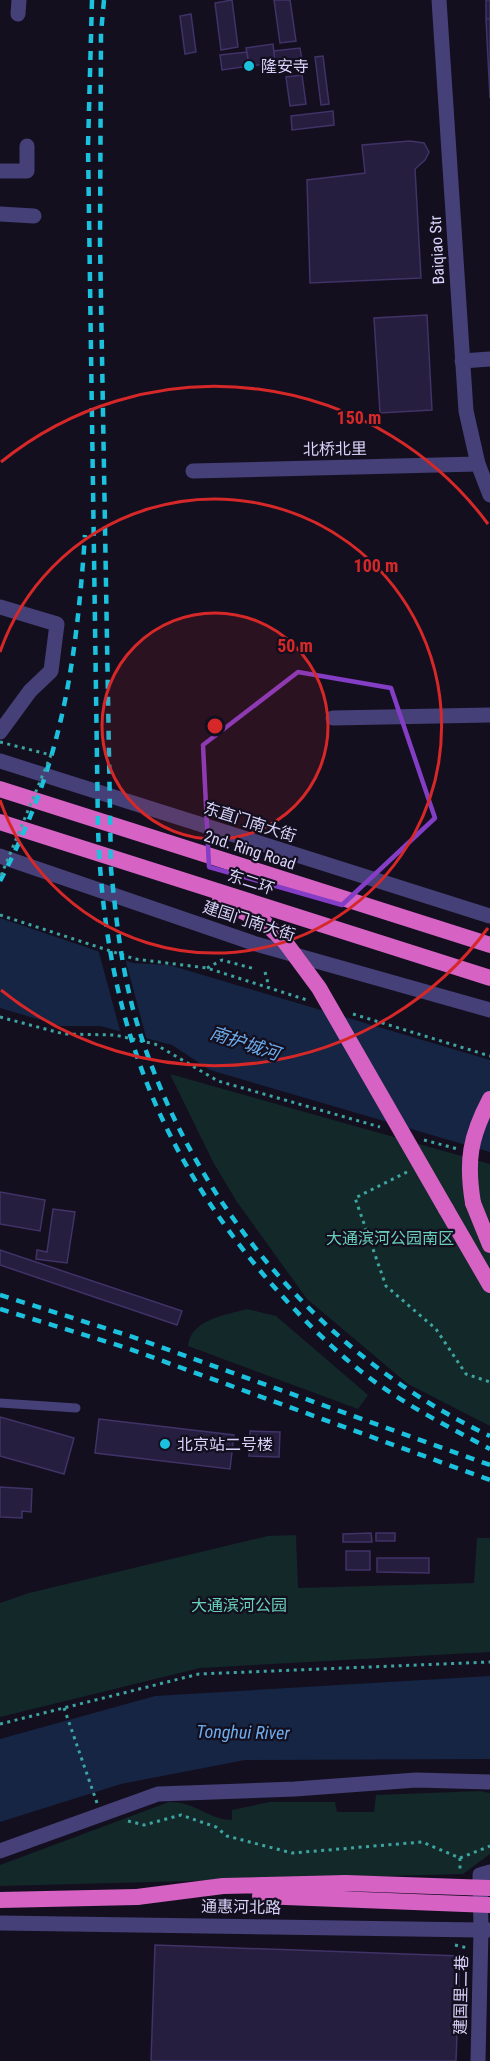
<svg xmlns="http://www.w3.org/2000/svg" width="490" height="2061" font-family="'Roboto Condensed','Noto Sans SC',sans-serif">
  <rect width="100%" height="100%" fill="#130f1f"/>
  <path fill="#132828" d="M170,1074l320,90v262l-82,-42 -101,-85 -70,-97 -24,-40z
    M247,1309l29,7 92,79 -10,14 -170,-63c3,-27 38,-31 59,-37z
    M296,1535l2,53 176,-5 3,-45h13v114l-290,16 -200,49v-114l29,-10 239,-57z
    M480,1791l10,2v61l-27,20 -463,12v-21l169,-63c28,0 38,17 63,18v-10l38,-8h65l2,10h37l2,-17z"/>
  <path fill="#152543" d="M0,918l133,45 36,2 321,95v92l-280,-82 -38,-25 -72,-19h-39l-61,-18z
    M490,1676v83l-245,1 -124,24 -121,38v-83l155,-43z"/>
  <path fill="#130f1f" d="M98,949l27,9 22,83 -26,-7z"/>
  <path fill="#261e3e" stroke="#3f3367" stroke-width="1.5" d="M232,0l6,47 -17,3 -6,-47z
    M274,0h16l6,41 -16,2z
    M486,0h4v19h-4z
    M191,14l5,38 -11,2 -5,-38z
    M486,19h4v79z
    M273,44l2,19 -26,3 -3,-18z
    M300,48l2,12 -27,3 -1,-12z
    M247,52l2,14 -27,4 -2,-15z
    M323,56l6,48 -8,1 -6,-48z
    M302,75l4,29 -16,2 -4,-29z
    M333,111l1,14 -42,5 -1,-14z
    M410,141l14,2 5,9 -4,8 -10,9 6,109 -111,5 -3,-103 58,-7 -3,-28z
    M427,315l5,95 -52,3 -6,-95z
    M0,1192l45,8 -5,31 -40,-7z
    M53,1209l22,3 -8,51 -31,-4 1,-9 10,2z
    M0,1250l182,61 -5,14 -177,-60z
    M0,1417l74,21 -10,36 -64,-18z
    M99,1419l135,16 -4,34 -135,-16z
    M250,1431l30,1 -1,25 -30,-1z
    M0,1487l32,2 -1,23 -9,-1v7l-22,-1z
    M371,1533l1,9h-29v-8z
    M376,1533h19v8h-19z
    M346,1551h24v19h-24z
    M377,1558h52v15l-52,-1z
    M155,1945l305,11 -4,105h-305z"/>
  <g fill="none" stroke-linecap="round" stroke-linejoin="round">
    <path stroke="#3da4a2" stroke-width="3" stroke-dasharray="3 4.5" stroke-linecap="butt" d="M0,915l135,44 72,9 100,32
      M207,968l15,-8 33,9
      M265,972l4,15
      M353,1014l137,42
      M0,1017l64,17 51,1 40,9 63,37 162,46
      M424,1140l34,9
      M407,1172l-52,26 31,88 50,43 30,45 24,8
      M64,1708l33,95
      M0,1724l199,-50 291,-12
      M128,1821l16,4 37,-10 35,12 11,9 65,17 130,-11 38,16v14
      M460,1858l30,-12
      M455,1945l13,3"/>
    <path stroke="#454078" stroke-width="9" d="M0,1403l76,5"/>
    <path stroke="#454078" stroke-width="15" d="M18,14l1,-14
      M0,171h27v-25
      M0,214l34,2
      M462,361l28,-2
      M193,471l285,-7
      M0,607l57,17 -6,47 -21,20 -30,41
      M333,718l157,-3
      M0,1851l158,-57 137,-5 121,-9 74,2
      M478,2061l3,-131"/>
    <path stroke="#454078" stroke-width="15" d="M439,0l27,411 12,53 12,31
      M0,761l490,155
      M0,856l256,88 234,66
      M490,1872l-10,3 1,55h9
      M0,1923l481,7"/>
    <path stroke="#d662c4" stroke-width="16" d="M0,789l490,156
      M0,822l490,156
      M220,900l44,22
      M473,1203l17,42
      M446,1209l44,76
      M0,1900l137,-3"/>
    <path stroke="#1cc2dd" stroke-width="4.5" stroke-dasharray="9 8" stroke-linecap="butt" d="M92,0l-4,146 10,682c6,177 54,317 170,452 36,41 77,83 123,113 32,21 65,38 99,56
      M104,0l-3,33 -1,209 11,627c5,49 10,96 23,144 52,182 184,342 356,423
      M0,881c62,-117 76,-216 85,-346
      M0,1295l130,41 360,129
      M0,1309l127,39 363,132"/>
    <path stroke="#3da4a2" stroke-width="3" stroke-dasharray="3 4.5" stroke-linecap="butt" d="M0,742l51,13 -51,123"/>
    <path stroke="#d662c4" stroke-width="16" d="M264,922l21,20 34,46 127,221
      M473,1203c-7,-42 -3,-66 17,-104
      M260,1896l230,9
      M137,1897l86,-11 123,-3 144,5"/>
  </g>
  <path fill="none" stroke="#843dc5" stroke-width="4.5" stroke-linejoin="round" d="M298,672l93,16 44,130 -93,87 -133,-38 -6,-122z"/>
  <circle cx="215" cy="726" r="113" fill="#d62828" fill-opacity=".12"/>
  <g fill="none" stroke="#d62828" stroke-width="3">
    <circle cx="215" cy="726" r="113"/>
    <path d="M0 652A227 227 0 1 1 0 800"/>
    <path d="M488 928A340 340 0 0 1 1 990M1 462A340 340 0 0 1 488 524"/>
  </g>
  <g fill="#1cc2dd" stroke="#130f1f" stroke-width="2">
    <circle cx="249" cy="66" r="6"/>
    <circle cx="165" cy="1444" r="6"/>
  </g>
  <g text-anchor="middle" dominant-baseline="central" stroke-width="4.5" stroke-linejoin="round" paint-order="stroke">
    <g font-size="16" fill="#d9d3f9" stroke="#130f1f" text-anchor="start">
      <text x="261" y="66">隆安寺</text>
      <text x="177" y="1444">北京站二号楼</text>
    </g>
    <g font-size="16" fill="#d9d3f9" stroke="#130f1f">
      <text transform="translate(437 250) rotate(-93)">Baiqiao Str</text>
      <text transform="translate(335 449) rotate(-1)">北桥北里</text>
      <text transform="translate(250 822) rotate(18)">东直门南大街</text>
      <text transform="translate(250 850) rotate(18)">2nd. Ring Road</text>
      <text transform="translate(251 882) rotate(18)">东二环</text>
      <text transform="translate(249 921) rotate(18)">建国门南大街</text>
      <text transform="translate(241 1907) rotate(1)">通惠河北路</text>
      <text transform="translate(461 1995) rotate(-89)">建国里二巷</text>
    </g>
    <g font-size="16" fill="#68d0ba" stroke="#130f1f">
      <text x="390" y="1238">大通滨河公园南区</text>
      <text x="239" y="1605">大通滨河公园</text>
    </g>
    <g font-size="18" font-style="italic" fill="#6eaded" stroke="#130f1f">
      <text transform="translate(245 1043) rotate(18)">南护城河</text>
      <text transform="translate(243 1732) rotate(1)">Tonghui River</text>
    </g>
  </g>
  <circle cx="215" cy="726" r="9" fill="#d62828" stroke="#130f1f" stroke-width="3"/>
  <g font-size="18" text-anchor="middle" font-weight="bold" fill="#d62828" stroke="#130f1f" stroke-width="4.5" stroke-linejoin="round" paint-order="stroke">
    <text x="359" y="424">150 m</text>
    <text x="376" y="572">100 m</text>
    <text x="295" y="652">50 m</text>
  </g>
</svg>
